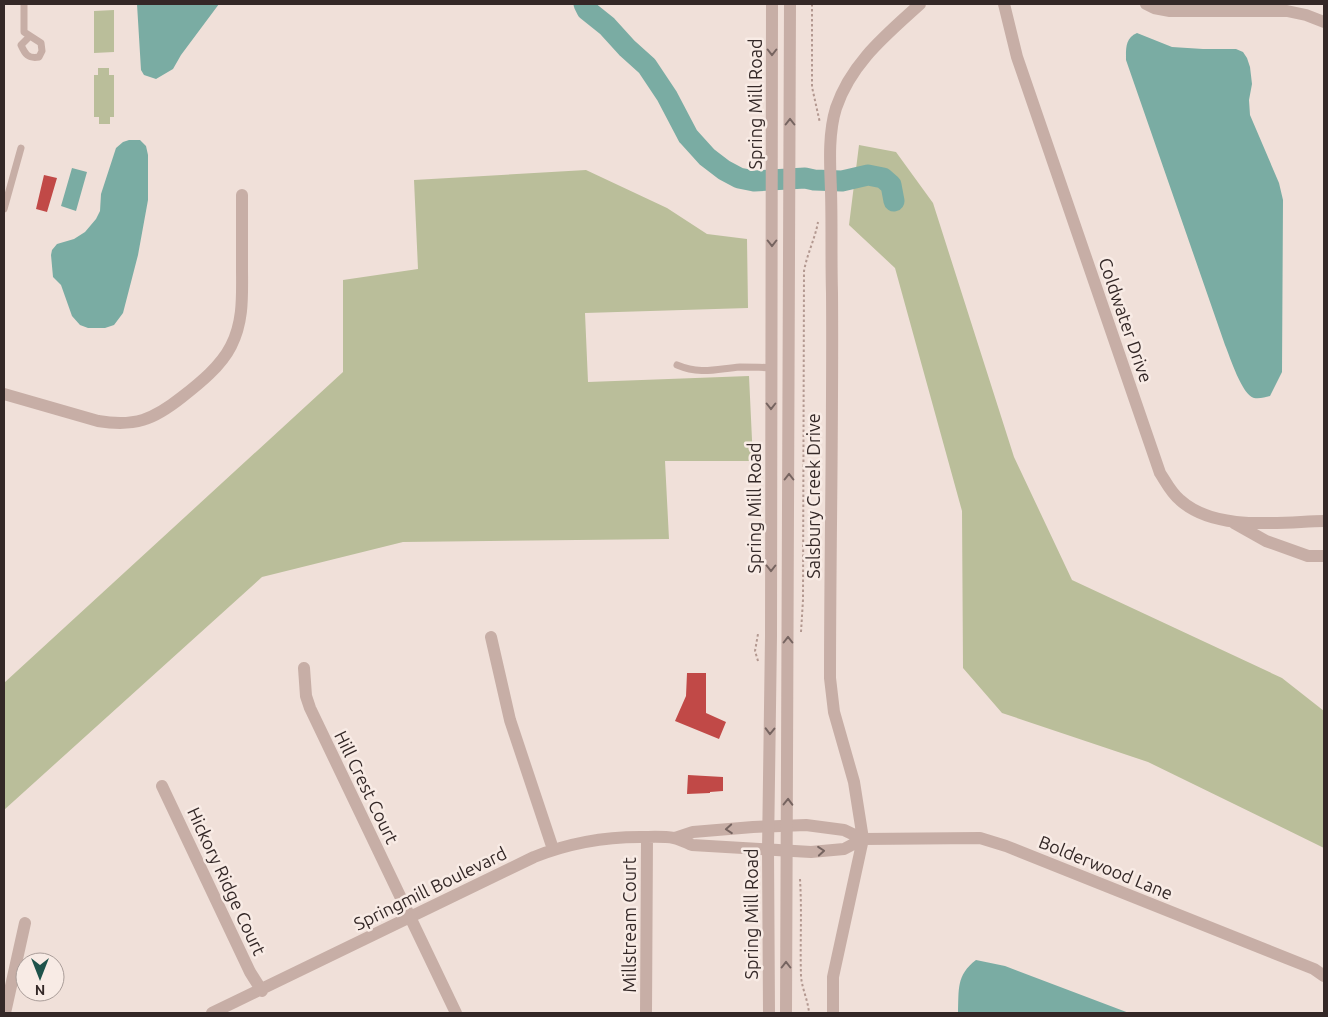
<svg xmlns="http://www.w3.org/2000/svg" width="1328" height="1017" font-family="Ubuntu,sans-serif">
  <rect width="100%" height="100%" fill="#f0e0d9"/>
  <path fill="#babe9a" d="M114,10v42l-20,1v-42z
    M98,68h11v7h5v42h-4v7h-11v-7h-5v-42h4z
    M859,145l37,7 37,51 81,254 58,123 210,98 42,33v137l-176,-86 -146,-49 -39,-45 -1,-157 -67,-243 -46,-43z
    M586,170l81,38 40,26 40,5 1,69 -163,5 3,69 161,-6 4,85h-88l4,78 -266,3 -141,35 -258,233v-127l339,-311v-92l75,-11 -4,-89z"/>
  <path fill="#7aaca3" d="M137,4h82l-38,51 -8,14 -17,10 -12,-4 -3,-5z
    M1137,33l35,14 31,2h33l7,3 4,6 3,9 2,17 -3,16 1,15 29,68 4,17 -1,172 -12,24c-5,1 -10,3 -16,2 -12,-3 -24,-41 -29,-53l-99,-285c0,-11 -1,-22 11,-27z
    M129,140h11l6,6 2,9v45l-10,55 -15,58 -9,12 -9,3h-17l-8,-3 -8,-9 -11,-31 -8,-8 -2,-22 1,-5 5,-6 17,-5 11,-7 11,-13 4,-8 1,-17 15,-46 7,-6z
    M72,168l15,4 -11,39 -15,-5z
    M976,960l29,6 124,47h-171c1,-23 -2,-38 18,-53z"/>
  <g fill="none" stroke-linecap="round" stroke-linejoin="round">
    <path stroke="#7aaca3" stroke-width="21" d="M584,4l3,6 20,16 20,22 20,18 20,30 21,40 19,21 17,13 15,8 15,3 51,-3 9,2 28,1 26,-6 15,3 8,7 3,16"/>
  </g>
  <path fill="#c14947" d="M44,175l13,3 -10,34 -11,-3z
    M687,673h19v40l20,9 -7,17 -44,-18 11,-25z
    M688,775l35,2v14l-13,1v1l-23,1z"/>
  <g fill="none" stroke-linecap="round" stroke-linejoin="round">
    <path stroke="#b39890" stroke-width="2" stroke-dasharray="2.5 2.5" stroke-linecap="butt" d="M812,4v83l8,36
      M801,632l2,-32 1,-329c3,-17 11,-32 14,-49
      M758,661l-3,-10 3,-17
      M800,879c2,33 0,65 1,97 1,13 7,24 8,37"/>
    <path stroke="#c7aea6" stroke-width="7" d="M24,4v28l17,11 1,8 -3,6c-11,2 -14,-3 -18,-12l9,-9
      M4,209l17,-61
      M677,365c24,10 39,4 63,2 10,0 21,0 32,1"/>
    <path stroke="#c7aea6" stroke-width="12" d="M1004,4l13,53 143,416c6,9 11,20 20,27 35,32 100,22 144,21
      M1146,4l8,4 16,3h117l19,4 18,7
      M4,394l94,27c37,6 55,-1 84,-24 18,-14 39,-31 49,-51 13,-25 11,-52 11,-79 0,-24 0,-48 0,-72
      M1234,523l32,18 42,15h16
      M491,637l19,83 43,129
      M304,668l2,28 4,12 146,305
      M162,786l88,186 12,19
      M675,838l18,-6 60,-5 53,-2 38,5 19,9 117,-1 26,8 308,123 10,7
      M5,1013l20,-90
      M212,1013l322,-156c35,-14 68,-20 106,-20 11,0 23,-1 34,1 6,1 13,5 18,7l119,7 33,-3 19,-10
      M646,1013l1,-176
      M833,1013v-36l30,-138 -9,-57 -20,-70 -4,-34c0,-128 3,-256 2,-385 -1,-34 0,-68 -1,-102 -1,-27 -3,-57 5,-83 15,-45 50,-73 84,-104"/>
    <path stroke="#c7aea6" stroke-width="12" d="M769,1013l-1,-163 3,-214 1,-632
      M786,1013l4,-1009"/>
  </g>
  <defs><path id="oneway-chevron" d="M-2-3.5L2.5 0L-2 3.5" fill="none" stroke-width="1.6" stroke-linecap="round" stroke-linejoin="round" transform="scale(1.25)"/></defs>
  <g stroke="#766460">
    <use href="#oneway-chevron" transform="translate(772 52) rotate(90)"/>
    <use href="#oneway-chevron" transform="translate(790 122) rotate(-90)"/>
    <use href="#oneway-chevron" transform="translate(772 243) rotate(90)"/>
    <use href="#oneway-chevron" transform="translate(771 406) rotate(90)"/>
    <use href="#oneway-chevron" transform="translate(789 477) rotate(-90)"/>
    <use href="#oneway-chevron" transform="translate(771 568) rotate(90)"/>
    <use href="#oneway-chevron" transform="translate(788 640) rotate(-90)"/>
    <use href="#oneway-chevron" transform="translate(770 731) rotate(91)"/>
    <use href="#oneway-chevron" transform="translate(788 802) rotate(-89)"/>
    <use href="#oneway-chevron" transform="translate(729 829) rotate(176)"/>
    <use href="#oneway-chevron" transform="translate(821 851) rotate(-5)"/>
    <use href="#oneway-chevron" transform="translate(786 965) rotate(-90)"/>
  </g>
  <g text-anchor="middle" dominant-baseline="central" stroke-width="5" stroke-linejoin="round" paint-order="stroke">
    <g font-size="18" fill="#342827" stroke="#f8ebe5">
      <text transform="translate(755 104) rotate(-90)">Spring Mill Road</text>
      <text transform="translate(1126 320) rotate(71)">Coldwater Drive</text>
      <text transform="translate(813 496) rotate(-90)">Salsbury Creek Drive</text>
      <text transform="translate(754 508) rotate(-90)">Spring Mill Road</text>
      <text transform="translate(367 787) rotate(64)">Hill Crest Court</text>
      <text transform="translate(1106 867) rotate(22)">Bolderwood Lane</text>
      <text transform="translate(227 881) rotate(65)">Hickory Ridge Court</text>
      <text transform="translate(430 888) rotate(-26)">Springmill Boulevard</text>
      <text transform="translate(751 914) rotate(-90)">Spring Mill Road</text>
      <text transform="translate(629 925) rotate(-90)">Millstream Court</text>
    </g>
  </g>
  <rect width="1328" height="1017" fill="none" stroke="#342827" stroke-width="10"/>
  <g transform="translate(40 977) rotate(180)"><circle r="24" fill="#f8ebe5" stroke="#aa9d99"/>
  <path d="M0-4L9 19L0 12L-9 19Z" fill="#1e534b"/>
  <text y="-8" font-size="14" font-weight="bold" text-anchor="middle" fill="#342827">N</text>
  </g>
</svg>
